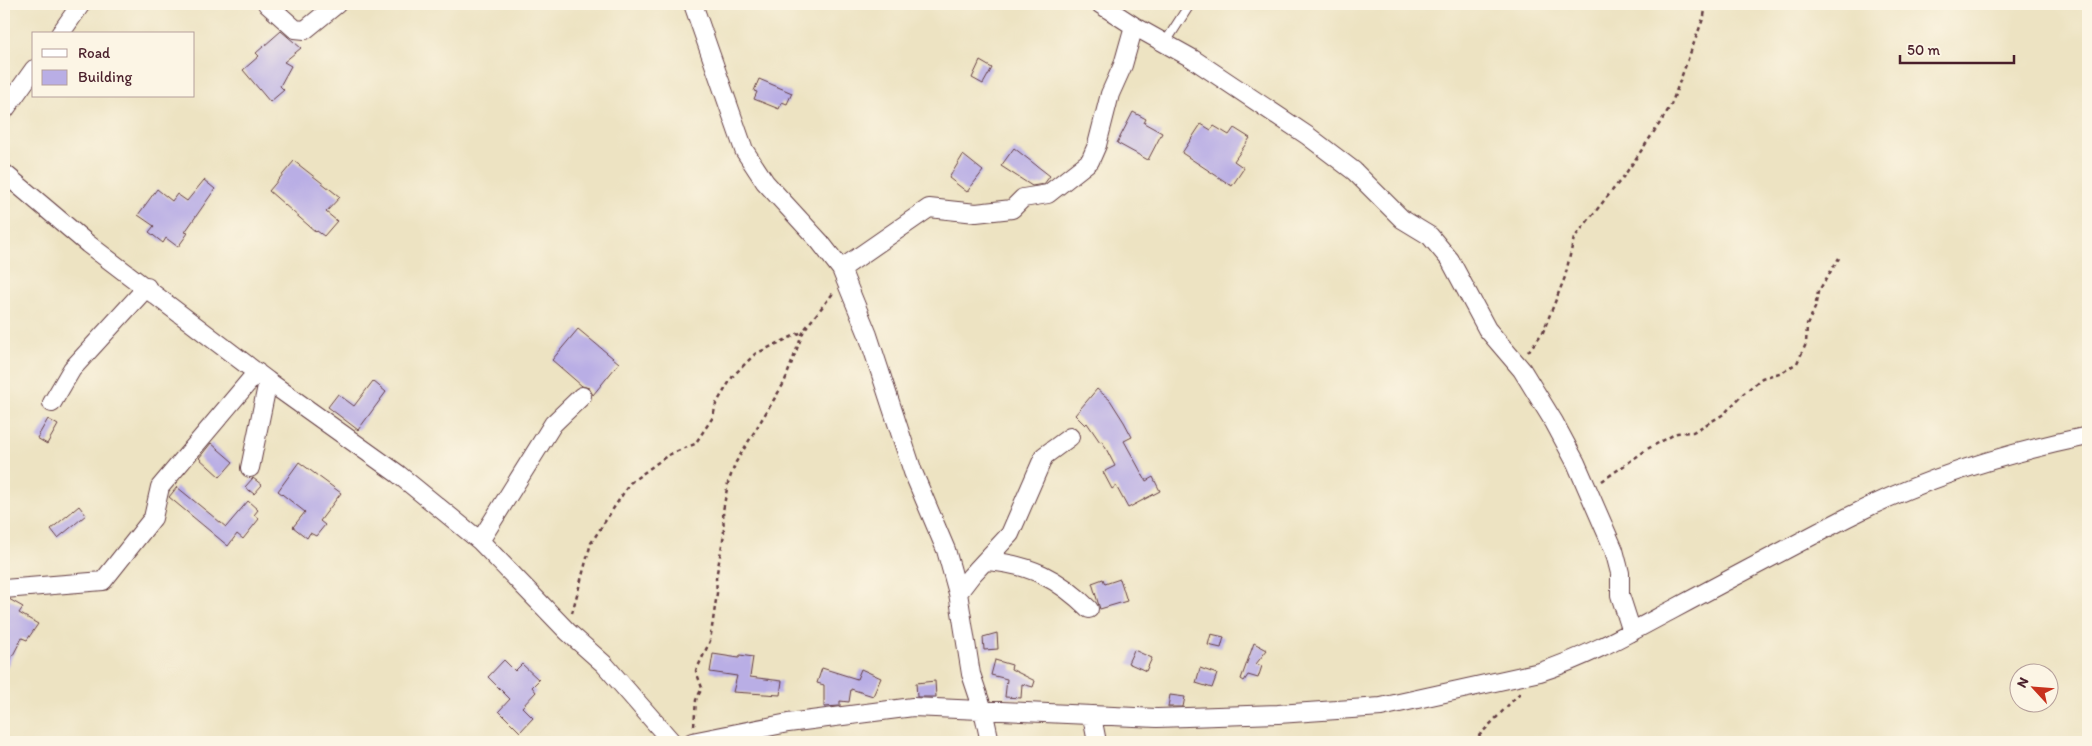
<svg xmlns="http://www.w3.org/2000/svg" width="2092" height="746" font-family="Itim,sans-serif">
  <rect width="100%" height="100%" fill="#fcf5e5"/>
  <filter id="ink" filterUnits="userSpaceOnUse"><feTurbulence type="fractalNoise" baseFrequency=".02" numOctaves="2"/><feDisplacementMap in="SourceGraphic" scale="10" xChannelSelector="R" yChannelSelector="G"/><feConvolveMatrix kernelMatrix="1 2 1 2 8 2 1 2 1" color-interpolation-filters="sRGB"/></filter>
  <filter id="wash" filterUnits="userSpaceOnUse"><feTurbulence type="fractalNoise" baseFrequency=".0096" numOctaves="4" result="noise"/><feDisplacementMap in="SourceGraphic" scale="20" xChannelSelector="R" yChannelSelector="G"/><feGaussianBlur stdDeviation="1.12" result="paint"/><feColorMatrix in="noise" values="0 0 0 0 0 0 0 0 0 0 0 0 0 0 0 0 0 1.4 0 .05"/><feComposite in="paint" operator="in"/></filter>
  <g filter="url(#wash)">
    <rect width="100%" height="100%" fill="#ede3c2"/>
    <g id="blocks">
      <path fill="#b9aee5" d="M281,31l20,17 -17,14 7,4 -11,20 4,4 -14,12 -27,-32 16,-14 -3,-3z
        M980,61l12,7 -9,16 -11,-6z
        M759,79l33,14 -5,11 -5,-2 -3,7 -25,-10 3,-7 -3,-1z
        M1133,112l13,7 -2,4 18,10 -14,27 -31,-17z
        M1201,124l10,6 3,-4 15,9 5,-7 16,10 -16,23 10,7 -12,18 -50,-33z
        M1014,148l36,28 -6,8 -12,2 -31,-20z
        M963,155l20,16 -16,21 -18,-14z
        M294,161l46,36 -14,15 11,9 -13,15 -7,-5 -1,1 -47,-41z
        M204,180l11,9 -30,43 3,1 -10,14 -12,-9 -3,5 -14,-11 5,-6 -16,-11 19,-26 15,12 5,-7 10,7z
        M578,329l41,34 -26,32 -4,-7 -7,-2 -30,-26z
        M373,381l13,11 -28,38 -30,-23 10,-13 16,12z
        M1097,389l13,11 14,22 8,15 -8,4 22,40 7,-4 7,14 -32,17 -12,-22 -4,3 -9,-17 12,-6 -13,-25 -2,1 -13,-19 -2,2 -10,-10z
        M48,419l10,6 -11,19 -10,-6z
        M211,443l22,19 -13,15 -21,-19z
        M299,462l42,31 -21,28 5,4 -9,11 -6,-3 -3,5 -14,-11 12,-15 -27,-21z
        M253,478l9,7 -8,9 -9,-7z
        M177,487l49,40 22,-26 10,9 -4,5 5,4 -16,20 -6,-5 -9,12 -59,-49z
        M79,506l7,9 -28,23 -7,-9z
        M1103,579l2,5 15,-5 7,22 -27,8 -8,-26z
        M4,599h5l14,8 -4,6 19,11 -11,16 -5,-2 -18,34z
        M997,633l1,16 -14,1 -1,-13z
        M1211,634l13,3 -3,11 -13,-3z
        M1254,643l13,7 -11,14 6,2 -4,12 -10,-3 -4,6 -3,-2z
        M1134,650l18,8 -6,13 -18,-8z
        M713,654l26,4 1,-3 13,2 -3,20 32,4 -2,14 -47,-3 4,-16 -27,-4z
        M504,660l11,11 7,-7 17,16 -7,7 4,5 -14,15 11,11 -13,14 -21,-21 11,-12 -22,-22z
        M995,660l17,5 -1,4 24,12 -2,6 -11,-3 -1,14 -16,-1 2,-18 -16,-4z
        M822,668l35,11 4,-10 20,9 -8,18 -22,-7 -2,13 -9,-1v5l-16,1v-22l-7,-2z
        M1200,668l17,6 -5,14 -16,-5z
        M935,681l1,16h-19l-1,-14z
        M1170,695l15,2 -2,10h-15z"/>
    </g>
  </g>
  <g filter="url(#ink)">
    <use href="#blocks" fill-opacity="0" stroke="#623c42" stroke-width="1"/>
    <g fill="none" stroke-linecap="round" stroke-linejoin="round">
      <defs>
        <path id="service" d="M1165,43l25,-39"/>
        <path id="minor" d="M267,4l28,25 10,1 32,-26
          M693,4l51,146 21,32 55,60 21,27 27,66 45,137 33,78 12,43 13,81 12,36 7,32
          M1100,4l34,22 59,33 115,77 46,35 48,48 28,17 20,24 37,69 35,41 32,52 22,41 38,87 6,23v22l12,37
          M60,34l21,-30
          M4,111l30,-42
          M4,173l84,71 180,137 130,93 82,67 88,91 36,32 68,78
          M841,269l88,-61 47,5 36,-4 11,-11 25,-4 42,-33 7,-16 13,-51 13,-29 11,-39
          M52,403l20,-34 75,-82
          M250,468l18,-87
          M480,541l73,-117 29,-28
          M986,561c44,3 73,18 103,48
          M4,589l99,-8 50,-63 7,-31 97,-115
          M958,593l13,-17 39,-42 34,-78 26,-19
          M1092,717l5,25
          M692,742l96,-19 125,-16 244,11 121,-4 103,-7 159,-35c47,-15 89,-39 132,-62 58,-31 116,-62 174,-92 75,-39 160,-65 242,-82"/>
      </defs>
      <use href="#service" stroke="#623c42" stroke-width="11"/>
      <use href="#minor" stroke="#623c42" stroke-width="20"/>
      <path stroke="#623c42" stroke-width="2.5" stroke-dasharray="4 4" stroke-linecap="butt" d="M1528,352l15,-20 22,-55 9,-39 50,-62 38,-56 9,-15 33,-89 2,-12
        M1602,481l47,-33 28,-15 16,-1 31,-18 19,-20 19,-16 21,-6 14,-9 9,-19 1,-19 8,-17 3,-16 21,-34
        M572,613l19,-70 39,-60 38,-28 27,-11 18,-27 3,-13 17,-28 22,-22 49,-23
        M694,726l2,-26 6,-12 -6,-17 14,-30 7,-48 -1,-15 8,-44 -1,-23 5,-28 8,-21 48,-79 20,-53 30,-38
        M1473,742l47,-49"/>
      <use href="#service" stroke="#fff" stroke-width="9"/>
      <use href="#minor" stroke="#fff" stroke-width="18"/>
    </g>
  </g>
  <rect width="2092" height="746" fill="none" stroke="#fcf5e5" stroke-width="20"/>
  <rect x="32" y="32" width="162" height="65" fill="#fcf5e5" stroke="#b59f9b"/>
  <rect x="42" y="49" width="25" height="8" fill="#ffffff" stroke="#b59f9b"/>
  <text x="78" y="58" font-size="15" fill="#4a1f2b">Road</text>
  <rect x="42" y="70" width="25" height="15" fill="#b9aee5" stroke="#b59f9b"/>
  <text x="78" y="82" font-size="15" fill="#4a1f2b">Building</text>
  <g transform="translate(2034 688) rotate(296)"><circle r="24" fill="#fcf5e5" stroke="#b59f9b"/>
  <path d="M0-4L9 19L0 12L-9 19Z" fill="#c8321e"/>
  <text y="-8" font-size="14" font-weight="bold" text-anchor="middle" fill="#4a1f2b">N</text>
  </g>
  <path d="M1900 55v8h114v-8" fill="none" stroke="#4a1f2b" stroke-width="2.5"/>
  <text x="1907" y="55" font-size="15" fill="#4a1f2b" stroke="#fcf5e5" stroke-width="4" paint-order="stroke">50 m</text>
</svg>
